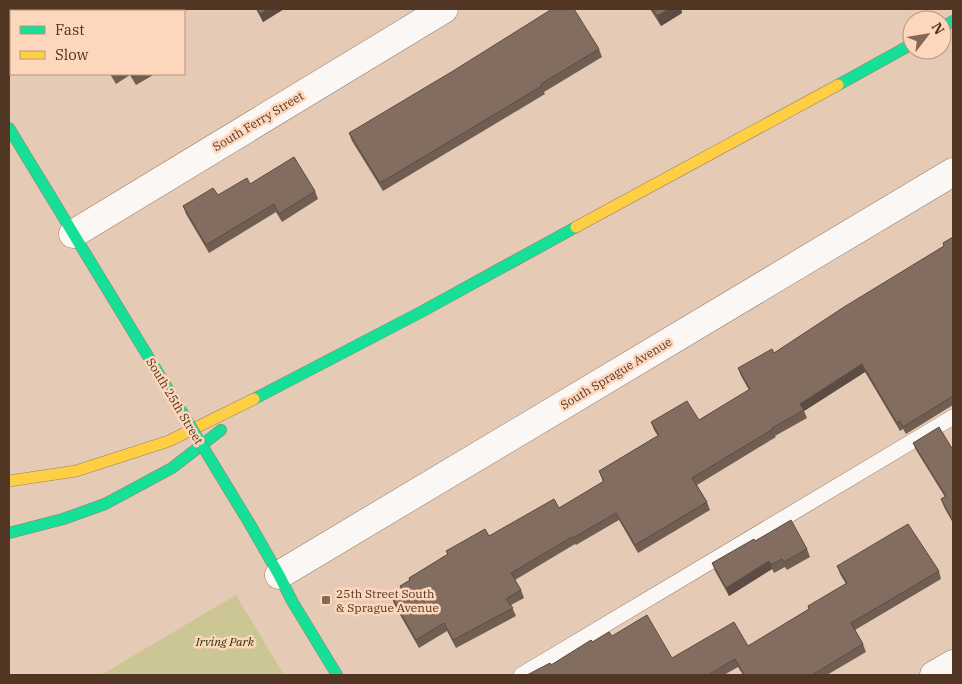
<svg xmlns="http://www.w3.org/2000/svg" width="962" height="684" font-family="'IBM Plex Serif',serif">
  <rect width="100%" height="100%" fill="#e5cab5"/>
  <path fill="#cbc693" d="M236,595l48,80h-183z"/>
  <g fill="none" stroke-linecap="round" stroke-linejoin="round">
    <defs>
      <path id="lane" d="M30,11l4,-2
        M9,24l2,-2
        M521,675l432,-258"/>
      <path id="street" d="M73,234l371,-225
        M279,575l674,-403
        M934,675l19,-11"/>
      <path id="fast" d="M942,27l11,-6
        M838,85l74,-41
        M9,128l137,225
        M254,399l167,-87 155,-85
        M251,526l28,49 13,26 45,74
        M9,533l54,-14 42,-15 67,-36 49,-38"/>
      <path id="slow" d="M576,227l262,-142
        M9,481l67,-10 93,-30 85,-42"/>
    </defs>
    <use href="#lane" stroke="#957e6b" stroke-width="16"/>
    <use href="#street" stroke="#957e6b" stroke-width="29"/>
    <use href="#fast" stroke="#957e6b" stroke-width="12"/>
    <use href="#slow" stroke="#957e6b" stroke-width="12"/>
    <use href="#lane" stroke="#fbf7f4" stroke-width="15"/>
    <use href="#street" stroke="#fbf7f4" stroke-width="28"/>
    <use href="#fast" stroke="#16e098" stroke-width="11"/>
    <use href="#slow" stroke="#ffcf43" stroke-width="11"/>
    <defs>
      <path id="fast-bridge" d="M146,353l105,173"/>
    </defs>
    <use href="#fast-bridge" stroke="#957e6b" stroke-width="12" stroke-linecap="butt"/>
    <use href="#fast-bridge" stroke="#16e098" stroke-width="11"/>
  </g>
  <path fill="#715e53" d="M256,9h28l-21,13z
    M650,9h31l1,4 -21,13z
    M599,49l3,8 -58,35 1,2 -162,97 -31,-50 -3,-8z
    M110,74h45l-19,11 -6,-10 -14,9z
    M250,184l65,7 3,8 -36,23 -6,-10 -67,41 -23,-39 -3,-8 35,-11z
    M953,237v168l-47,29 -3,-5 -3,2 -35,-59 -61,39 3,7 -32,18 1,1 -79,48 10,17 3,8 -72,43 -19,-33 -43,25 -1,-1 -60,36 6,10 3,8 -13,7 5,11 -60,32 -9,-17 -28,17 -24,-42 -3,-8 10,-6 -2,-6 9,-5v-3l39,-23 -2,-4 43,-15 70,-28 44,-26 -4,-11 59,-35 -4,-6 -3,-8 48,-2 50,-30 -8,-14 -3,-8 36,-15 170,-107 -1,-3z
    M913,443l40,7v73l-9,-16 -3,-8 4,-2 -29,-47z
    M755,541l52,8 3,8 -23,13 -2,-3 -11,6 -2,-4 -43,27 -14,-25 -3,-8z
    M837,566l102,5 2,8 -86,51 8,14 3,8 -39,23h-84l-5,-8 -14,8h-197l24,-10 42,-23 19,-6 60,22 76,-12 61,-37 -1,-3 38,-22 -6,-10z"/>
  <path fill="#5c4c44" d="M268,9h16l-21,13 -3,-8z
    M669,9h12l1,4 -21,13 -4,-10z
    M862,364l3,8 -61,39 -4,-7z
    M769,561l3,8 -43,27 -3,-8z"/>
  <path fill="#836d61" stroke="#5c4c44" d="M41,9h35l2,2h-42z
    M258,9h10l-8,5z
    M552,9h22l25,40 -58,35 1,2 -162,97 -31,-50 104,-62z
    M653,9h16l-12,7z
    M131,74h8l-6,3z
    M294,157l21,34 -36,23 -5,-10 -68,41 -23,-39 30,-18 5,7 29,-17 3,6z
    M953,237v159l-50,31 -3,-6 -3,2 -35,-59 -62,40 4,6 -32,18 1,1 -81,49 15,24 -72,43 -19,-32 -43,25 -1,-1 -61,36 10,17 -15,9 7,9 -60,32 -9,-17 -28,17 -24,-42 11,-7 -3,-5 10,-6 -1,-2 39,-24 -2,-3 39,-22 4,7 65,-37 5,9 45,-27 -5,-10 60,-36 -8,-13 36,-21 12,19 51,-31 -12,-21 34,-19 2,4 70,-46 100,-61 -1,-3z
    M939,427l14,23v71l-12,-22 5,-3 -33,-53z
    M791,520l16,29 -23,13 -2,-3 -11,6 -2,-4 -43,27 -14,-25 42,-24 1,2z
    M908,524l31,47 -88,52 12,21 -51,31h-68l-9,-16 -27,16h-181l23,-12 1,2 40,-25 2,2 16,-10 3,4 35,-21 25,43 62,-36 14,24 61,-37 -1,-3 39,-23 -10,-17z"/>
  <rect fill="#846a56" stroke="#fdd6bb" stroke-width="2" x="321" y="595" width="10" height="10" rx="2.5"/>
  <g text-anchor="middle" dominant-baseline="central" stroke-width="5" stroke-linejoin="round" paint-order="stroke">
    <g font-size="12" fill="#503623" stroke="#fdd6bb">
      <text transform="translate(258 121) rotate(-31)">South Ferry Street</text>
      <text transform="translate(616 373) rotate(-31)">South Sprague Avenue</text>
      <text transform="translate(175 401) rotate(59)">South 25th Street</text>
    </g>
    <g font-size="12" fill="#503623" stroke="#fdd6bb" text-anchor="start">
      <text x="336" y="593">25th Street South<tspan x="336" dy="14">&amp; Sprague Avenue</tspan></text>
    </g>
    <g font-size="12" font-style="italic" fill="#2b300d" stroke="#fdd6bb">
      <text x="225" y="641">Irving Park</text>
    </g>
  </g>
  <rect width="962" height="684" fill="none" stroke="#503623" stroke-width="20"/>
  <rect x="10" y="10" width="175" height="65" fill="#fdd6bb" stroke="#b8967e"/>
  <rect x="20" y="26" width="25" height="8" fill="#16e098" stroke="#b8967e"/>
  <text x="55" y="35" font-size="15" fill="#503623">Fast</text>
  <rect x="20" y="51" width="25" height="8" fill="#ffcf43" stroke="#b8967e"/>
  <text x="55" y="60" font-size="15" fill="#503623">Slow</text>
  <g transform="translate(927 35) rotate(59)"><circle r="24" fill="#fdd6bb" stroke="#b8967e"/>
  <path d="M0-4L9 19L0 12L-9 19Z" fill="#846a56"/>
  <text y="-8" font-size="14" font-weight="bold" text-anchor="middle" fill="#503623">N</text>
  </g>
</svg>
